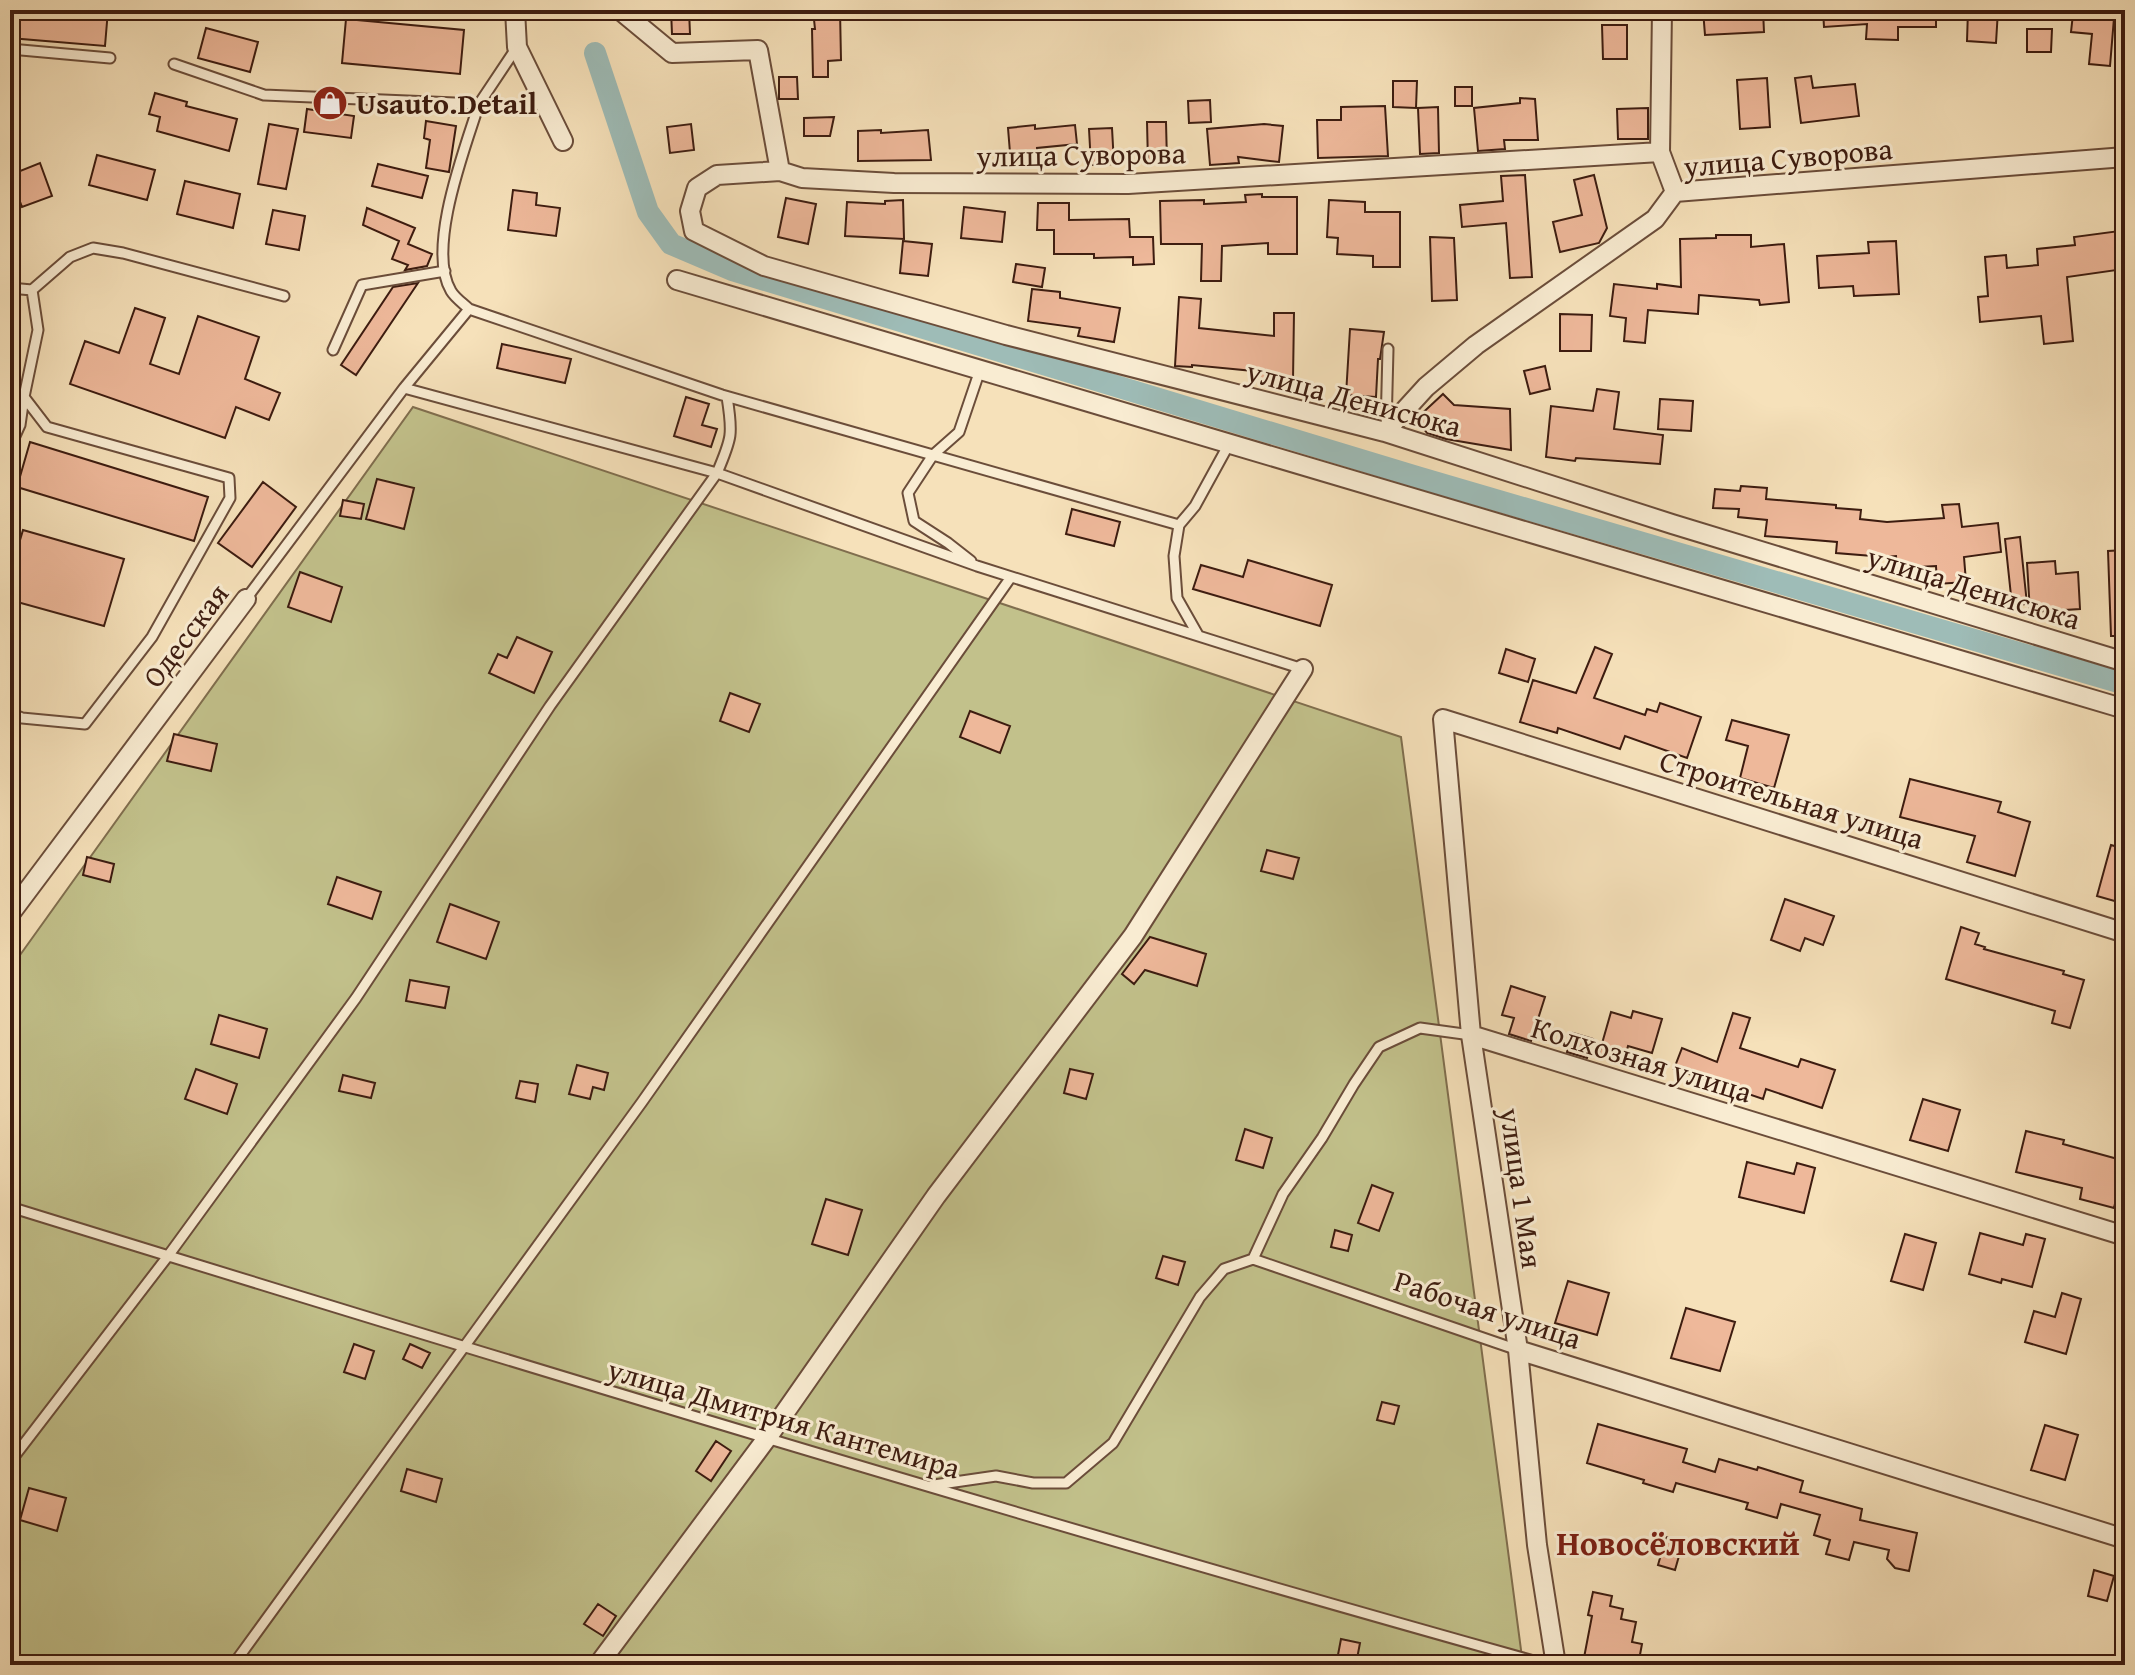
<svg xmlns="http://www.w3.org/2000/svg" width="2135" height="1675" font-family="'Gentium Book Plus',serif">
  <rect width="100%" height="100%" fill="#f6e1ba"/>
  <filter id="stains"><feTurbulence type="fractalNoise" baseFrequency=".0025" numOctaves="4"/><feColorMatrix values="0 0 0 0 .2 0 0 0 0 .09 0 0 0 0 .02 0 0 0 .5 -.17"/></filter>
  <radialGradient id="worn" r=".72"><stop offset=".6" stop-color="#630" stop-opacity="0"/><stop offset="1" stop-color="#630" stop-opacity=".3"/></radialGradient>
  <path fill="#c2c18b" stroke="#806e4e" stroke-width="2" d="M413,407l988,330 122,928h-1513v-696z"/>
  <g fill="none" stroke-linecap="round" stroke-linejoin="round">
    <path stroke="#9ebcb7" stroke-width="22" d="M595,53l53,159 23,32 61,26 685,207 708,207"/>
  </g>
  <path fill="#eeb89a" stroke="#3d1c10" stroke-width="2" d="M10,10h98l-3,36 -95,-8z
    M671,10h18l1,24h-18z
    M813,10h27l1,50 -13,1v16h-15l-1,-48h3z
    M1703,10h60l1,22 -59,3z
    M1823,10h113v17h-38v13l-32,-1 1,-15 -43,3z
    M1968,10h30l-2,33 -29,-2z
    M2073,14l41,4 -4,48 -21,-2 3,-30 -21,-2z
    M346,19l118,11 -4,44 -118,-11z
    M1602,25h25v34h-24z
    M206,28l52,14 -8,30 -52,-14z
    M2027,29h25l-1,23h-24z
    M1811,76l2,12 42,-4 4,32 -58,7 -6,-45z
    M779,77h18l1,22h-19z
    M1767,78l3,49 -30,2 -3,-49z
    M1393,81h24l-1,27 -23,-1z
    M1455,87h17v19h-17z
    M155,93l32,9 -1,4 51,13 -8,32 -72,-20 3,-14 -11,-3z
    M1520,98l15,1 3,41h-34l1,9 -27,2 -4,-43 46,-5z
    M1210,100l1,22 -22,1 -1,-22z
    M1385,106l3,50 -70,2 -1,-38h24v-13z
    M1438,107l1,46 -19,1 -2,-46z
    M1648,108v31h-30l-1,-30z
    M307,109l47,7 -3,22 -47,-6z
    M834,117l-4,19h-26v-18z
    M426,121l30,5 -7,46 -23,-4 4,-28 -6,-2z
    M1147,122h19l1,40 -19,1z
    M269,124l29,5 -12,60 -28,-5z
    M691,124l3,26 -24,3 -3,-26z
    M1264,124l19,2 -4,36 -41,-5 1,6 -29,2 -3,-36z
    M1035,125v4l40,-4 2,19 -40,4 1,14 -27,3 -3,-37z
    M1112,128l2,36 -23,1 -2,-36z
    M881,130v3l47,-3 3,30 -73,1v-30z
    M97,155l58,15 -8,30 -58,-15z
    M40,163l12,33 -30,11 -12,-32z
    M378,164l50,12 -6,22 -50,-12z
    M1525,175l7,102 -22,1 -4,-55 -44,4 -2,-22 43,-4 -2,-25z
    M1594,175l13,53 -8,15 -39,9 -7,-30 29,-7 -8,-35z
    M185,181l55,13 -7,34 -56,-14z
    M513,190l24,3 -1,12 24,3 -4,28 -48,-6z
    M1262,194v3h35v57h-29v-11l-46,3 -1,35h-20l1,-37h-41l-1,-43 44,-1v4l42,-2 -1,-7z
    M786,198l30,6 -8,40 -30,-7z
    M903,200l1,39 -59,-3 2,-34 38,2v-3z
    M1329,200l36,2v10h35v55h-27v-11l-36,-2 1,-16 -11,-1z
    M1038,203h31v17l60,-1 1,18h23l1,27 -21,1v-8l-39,1v-4h-40v-24h-17z
    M964,207l41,5 -3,30 -41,-4z
    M367,208l48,20 -7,16 24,10 -5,12 -22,4 3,-5 -16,-6 7,-18 -36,-16z
    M273,210l32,6 -6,34 -33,-6z
    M2119,231l5,38 -57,8 6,64 -29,3 -3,-28 -61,6 -2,-25 10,-1 -3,-39 21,-2 1,13 31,-3 -1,-16 38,-4 -1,-8z
    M1716,235h35v12l33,-3 5,58 -29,3 -1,-5 -60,-5 -1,19 -50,-4 -3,33 -21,-2 2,-23 -16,-2 4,-32 43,5v-5l24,3 -1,-48 36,-1z
    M1430,237l24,1 3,62 -25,1z
    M903,241l29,3 -4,32 -28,-3z
    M1896,241l3,53 -45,2 -1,-10 -34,2 -2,-32 52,-3 -1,-11z
    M1016,264l29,4 -3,19 -29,-5z
    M418,283l-62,92 -15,-10 52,-78z
    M1032,289l28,3v6l60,10 -6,34 -36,-6 2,-8 -52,-7z
    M1179,297l22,2 -2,29 75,8v-23h20l-1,67 -41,-1 1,-8 -61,-6v2l-17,-1z
    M135,308l30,10 -15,46 29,10 19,-58 61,21 -14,42 35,14 -11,27 -33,-13 -11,31 -155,-54 15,-43 34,12z
    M1560,314l32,1 -1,36h-31z
    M1350,329l34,3 -4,27h-2l-2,38 -30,-2z
    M502,344l69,15 -6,24 -68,-15z
    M1545,366l5,23 -20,5 -6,-23z
    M1597,389l22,3 -5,37 49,6 -3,29 -84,-6 -1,3 -29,-4 5,-51 42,5z
    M1443,394l11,11 56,4 1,41 -65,-11 -19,-6 -11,-14z
    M686,397l23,7 -7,21 15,4 -6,18 -37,-11z
    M1660,399l33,2 -2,30 -33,-2z
    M30,442l178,55 -14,44 -177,-54z
    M377,479l37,9 -10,41 -38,-10z
    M263,482l33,25 -44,60 -34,-24z
    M1741,486l26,2 -1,11 70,6v3l25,2 -1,9 27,3 57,-4 -2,-13 17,-1 3,23 36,-4 3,29 -37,5 2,25 -29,2 -1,-18 -39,2 -1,-12 -11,1 -49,-4 1,-11 -72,-6 2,-16 -29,-3 1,-8 -26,-1 2,-19 25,2z
    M343,500l21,4 -3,15 -21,-3z
    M1072,509l48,13 -6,24 -48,-12z
    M23,530l101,29 -20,67 -94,-26v-26z
    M2020,537l7,67 -15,1 -7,-66z
    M2125,550v86h-14l-3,-85z
    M1248,560l84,25 -12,41 -127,-37 8,-24 42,12z
    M2055,561l1,13 22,-2 2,37 -50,3 -3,-49z
    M300,572l42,15 -11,35 -43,-15z
    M517,637l35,15 -18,41 -45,-20 9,-19 9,4z
    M1595,647l17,7 -18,44 51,17 2,-6 10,3 3,-9 41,14 -14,41 -62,-22 -5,13 -62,-21 -1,5 -37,-11 13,-42 43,13z
    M1506,649l29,10 -7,23 -29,-9z
    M730,693l30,11 -11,28 -29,-11z
    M970,711l40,15 -10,27 -40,-16z
    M1732,720l57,15 -15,53 -34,-10 8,-32 -22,-6z
    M174,734l43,10 -6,27 -44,-10z
    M1910,779l91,23 -3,10 32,10 -15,54 -48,-14 8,-26 -75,-19z
    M2111,845l14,4v55l-28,-8z
    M1267,850l32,8 -6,21 -32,-8z
    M87,857l27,7 -4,18 -27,-7z
    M337,877l44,15 -9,27 -44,-15z
    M1785,899l49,17 -11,29 -18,-7 -5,13 -29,-11z
    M450,904l49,18 -13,37 -49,-17z
    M1961,927l18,6 -4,11 10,3 -1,2 80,22 -1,3 21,6 -14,48 -18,-5 3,-12 -109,-32z
    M1150,937l56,17 -9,32 -52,-16 -11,14 -12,-10z
    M410,980l39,7 -4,21 -39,-7z
    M1511,986l34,11 -14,44 -22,-7 5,-16 -12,-3z
    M1633,1011l29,8 -10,34 -24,-7 -4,15 -25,-7 12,-42 20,6z
    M1733,1013l17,5 -10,30 58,19 3,-8 34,11 -13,38 -56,-19 -3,10 -89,-30 8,-21 35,14z
    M219,1015l48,14 -8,29 -48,-14z
    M1573,1033l20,6 -6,19 -20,-6z
    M577,1065l31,8 -4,17 -11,-3 -3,12 -21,-5z
    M196,1069l41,15 -10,30 -42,-15z
    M1070,1069l23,5 -7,25 -22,-6z
    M343,1075l32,8 -4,15 -32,-7z
    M520,1081l18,3 -3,18 -19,-4z
    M1923,1099l37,11 -12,41 -38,-11z
    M1245,1129l27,9 -9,30 -27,-8z
    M2026,1131l38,9 -1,4 62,17 -11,47 -34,-9 2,-11 -66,-16z
    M1747,1162l47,12 3,-11 18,5 -11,45 -65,-16z
    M1372,1185l21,8 -14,38 -21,-8z
    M826,1199l36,11 -14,45 -36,-11z
    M1335,1230l17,5 -4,16 -17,-4z
    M1980,1233l43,12 3,-11 19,5 -13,48 -30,-8 -1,4 -32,-9z
    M1905,1234l31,9 -13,47 -32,-9z
    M1163,1256l22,6 -7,23 -22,-7z
    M1568,1281l41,12 -12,42 -42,-12z
    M2062,1293l19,6 -15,55 -41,-12 9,-31 21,6z
    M1686,1308l49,14 -15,49 -49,-13z
    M354,1344l20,7 -9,28 -21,-7z
    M410,1344l20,9 -8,15 -19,-9z
    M1382,1402l17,4 -5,18 -17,-4z
    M1598,1424l89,25 -4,13 32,10 4,-13 38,11 1,-3 45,14 -3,11 62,17 -2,11 57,13 -8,38 -14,-3 -8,-9 2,-9 -35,-8 -5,18 -23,-6 4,-14 -16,-5 6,-20 -39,-11 -4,14 -31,-9 2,-6 -72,-20 -3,9 -30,-9 1,-3 -57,-17z
    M2045,1425l33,10 -13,45 -34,-10z
    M716,1441l15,10 -20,30 -15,-10z
    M407,1469l35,10 -6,23 -35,-11z
    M29,1488l37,10 -9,33 -37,-11z
    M1666,1537l17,5 -8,28 -17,-5z
    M2094,1570l20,6 -7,25 -19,-5z
    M1593,1592l19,4 -2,10 13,3 -2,10 15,3 -4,20 10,2 -3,16 -11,-2 -2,7h-31l-12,-2 9,-47 -4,-1z
    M598,1604l18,12 -13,20 -19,-12z
    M1341,1639l19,4 -4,21 -19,-4z"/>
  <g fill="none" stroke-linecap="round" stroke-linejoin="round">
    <defs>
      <path id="service" d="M10,49l100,9
        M174,64l90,31 215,9 38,-57
        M479,104c-14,44 -53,145 -28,187 4,7 13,13 18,18l253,86 457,130 16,-19 34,-62
        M10,288l22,2 38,-33 23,-9 30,5 161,43
        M333,350l29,-65 83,-14
        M404,388l313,85 260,93 326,103
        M1386,429l2,-80
        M10,447l10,-22 4,-28 14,-67 -6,-40
        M1179,525l-5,31 3,42 21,37
        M971,561l-23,-18 -34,-22 -6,-28 25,-38 26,-23 21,-62
        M246,599l158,-211 65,-79
        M10,713l12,5 63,6 67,-87 78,-139 -1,-20 -182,-51 -23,-30
        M10,1207c511,158 1022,314 1538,458
        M1253,1259l30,-65 39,-56 32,-54 25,-37 41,-19 51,7
        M10,1462l158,-206 188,-258 194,-292 167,-233c15,-35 16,-39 10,-76
        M934,1485l62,-9 37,7h33l47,-40 87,-146 24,-28 29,-10 265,91
        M233,1665l409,-563 369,-525"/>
      <path id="minor" d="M515,10l2,37 46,94
        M620,10l52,43 86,-3 22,121 22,7 92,5 234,1 532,-32
        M1662,10l-2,142 15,40
        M780,171l-63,4 -20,13 -7,23 4,20 70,35 242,69 379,97 287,92 453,138
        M677,280l1448,429
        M1385,432l41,-45 50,-42 179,-126 20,-27 450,-35
        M10,914l236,-315
        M1471,1035l654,201
        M1518,1350l607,189
        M598,1665l169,-227 169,-242 197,-260 170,-267
        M1556,1665l-19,-120 -19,-195 -47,-315 -28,-316 682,214"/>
    </defs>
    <use href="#service" stroke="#6b4d3a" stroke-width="13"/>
    <use href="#minor" stroke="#6b4d3a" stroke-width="22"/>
    <use href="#service" stroke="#f9ecd2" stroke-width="9"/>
    <use href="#minor" stroke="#f9ecd2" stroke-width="18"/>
  </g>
  <defs>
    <symbol id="shop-disc" viewBox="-11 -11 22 22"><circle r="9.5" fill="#8f2418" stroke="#f9ecd2"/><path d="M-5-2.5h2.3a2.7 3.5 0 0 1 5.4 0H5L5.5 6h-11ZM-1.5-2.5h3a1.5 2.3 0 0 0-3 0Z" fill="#fff"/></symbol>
  </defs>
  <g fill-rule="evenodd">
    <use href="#shop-disc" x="310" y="83" width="40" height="40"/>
  </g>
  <g text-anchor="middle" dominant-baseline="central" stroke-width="6" stroke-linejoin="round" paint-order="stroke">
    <g font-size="30" font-weight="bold" fill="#3d1c10" stroke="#f9ecd2" text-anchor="start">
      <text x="356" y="103">Usauto.Detail</text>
    </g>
    <g font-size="30" fill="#3d1c10" stroke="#f9ecd2">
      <text transform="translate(1081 154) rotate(-1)">улица Суворова</text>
      <text transform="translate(1788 157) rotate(-5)">улица Суворова</text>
      <text transform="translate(1354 398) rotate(15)">улица Денисюка</text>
      <text transform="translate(1974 587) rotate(17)">улица Денисюка</text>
      <text transform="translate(185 635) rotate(-53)">Одесская</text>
      <text transform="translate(1792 799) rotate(17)">Строительная улица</text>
      <text transform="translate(1642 1059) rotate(17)">Колхозная улица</text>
      <text transform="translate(1522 1188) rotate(82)">улица 1 Мая</text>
      <text transform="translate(1488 1309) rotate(18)">Рабочая улица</text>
      <text transform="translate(784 1418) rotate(16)">улица Дмитрия Кантемира</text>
    </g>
    <g font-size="34" font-weight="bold" fill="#7a1f14" stroke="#f9ecd2">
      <text x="1678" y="1542">Новосёловский</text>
    </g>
  </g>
  <rect width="2135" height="1675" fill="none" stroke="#f6e1ba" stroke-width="40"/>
  <rect x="12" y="12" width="2111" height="1651" fill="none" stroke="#3d1c10" stroke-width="4"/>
  <rect x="20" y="20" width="2095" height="1635" fill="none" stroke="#3d1c10" stroke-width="2"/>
  <rect width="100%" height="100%" filter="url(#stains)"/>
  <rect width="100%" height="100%" fill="url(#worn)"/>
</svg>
